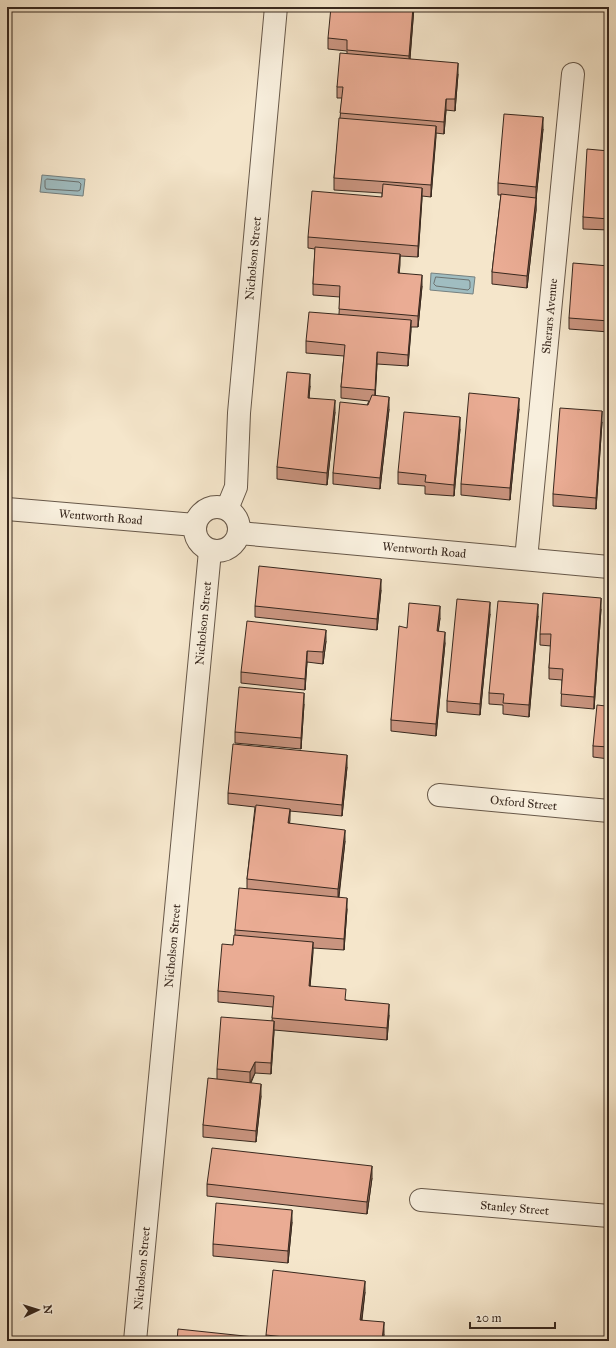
<svg xmlns="http://www.w3.org/2000/svg" width="616" height="1348" font-family="'IM FELL Great Primer',serif">
  <rect width="100%" height="100%" fill="#f5e6cb"/>
  <filter id="stains"><feTurbulence type="fractalNoise" baseFrequency=".005" numOctaves="4"/><feColorMatrix values="0 0 0 0 .2 0 0 0 0 .09 0 0 0 0 .02 0 0 0 .5 -.17"/></filter>
  <radialGradient id="worn" r=".72"><stop offset=".6" stop-color="#630" stop-opacity="0"/><stop offset="1" stop-color="#630" stop-opacity=".3"/></radialGradient>
  <path fill="#a0bdc1" stroke="#768180" d="M42,175l43,4 -2,17 -43,-4z
    M431,273l44,4 -2,17 -43,-4z"/>
  <g fill="none" stroke-linecap="round" stroke-linejoin="round">
    <path stroke="#6c7270" stroke-width="1" d="M47,179l32,3 2,2 -1,6 -2,1 -32,-2 -1,-2v-6z
      M436,277l33,3 1,2v6l-2,2 -32,-4 -2,-2z"/>
    <defs>
      <g id="minor">
        <circle cx="217" cy="529" r="22"/>
        <path id="s1" d="M7,509l188,16"/>
        <path id="s2" d="M227,509l9,-22 3,-74 37,-406"/>
        <path id="s3" d="M239,533l370,34"/>
        <path id="s4" d="M526,559l47,-485"/>
        <path id="s5" d="M439,795l170,16"/>
        <path id="s6" d="M421,1200l188,16"/>
        <path id="s7" d="M135,1341l75,-790"/>
      </g>
    </defs>
    <use href="#minor" stroke="#675849" stroke-width="24"/>
    <use href="#minor" stroke="#f8efdd" stroke-width="22"/>
  </g>
  <path fill="#c9947f" stroke="#38281e" d="M414,7l-4,52 48,15 -3,37 -9,-1 -2,24 -8,-1 -5,64 -9,-1 -4,61 -18,-1 -1,17 23,13 -4,41h-7l-3,39 -31,-2 -2,32 14,13 -9,80 -47,-5v-11l36,-72 -28,-3v-11l3,-31 -38,-3v-12l33,-27 1,-17 -27,-2v-11l2,-35 -7,-1v-11l74,-40v-4l-48,-3v-12l8,-80h-5v-11l10,-34v-2l-19,-2v-11z
    M543,129l-7,70v11l-9,78 -35,-4v-12l9,-77h-3v-12z
    M609,151v79l-26,-1v-12z
    M609,266v66l-40,-3v-11z
    M310,386l-1,12 26,14 -8,73 -50,-6v-12z
    M519,409l-9,91 -49,-5v-11z
    M602,422l-6,87 -43,-3v-12z
    M460,429l-6,67 -29,-2v-8l-27,-2v-12z
    M381,590l-4,40 -122,-13v-11z
    M601,609l-7,100 -33,-3 1,-26 -13,-1v-11l2,-22 -11,-1v-11z
    M490,614l-10,101 -33,-3v-11z
    M538,616l-9,101 -26,-3v-9l-14,-1v-11z
    M440,618l-2,13 7,12 -9,93 -45,-5v-11l16,-92z
    M326,641l-3,23 -16,-2 -2,28 -64,-7v-11z
    M609,668v91l-16,-2v-11l13,-40z
    M304,704l-3,45 -66,-6v-11z
    M347,767l-5,49 -52,-5 -1,12 56,18 -6,56 8,12 -3,41 -31,-2 -3,38 36,14 43,15 -2,25 -113,-10 -3,44 -16,-1 -4,10 10,13 -5,46 -53,-5v-12l14,-46v-10l55,-48 1,-14 -55,-5v-11l15,-46 2,-10v-5l12,-41v-10l8,-72 -27,-3v-11z
    M372,1178l-5,36 -160,-18v-12z
    M292,1222l-4,41 -75,-7v-12z
    M365,1292l-3,28 22,14 -1,7h-206l89,-3v-3z"/>
  <path fill="#a47868" stroke="#38281e" d="M413,7h1l-5,61v-12z
    M458,63v11l-3,37v-12z
    M446,99v11l-2,24v-12z
    M543,117v12l-7,70v-12z
    M436,126v11l-5,60v-12z
    M422,188v11l-4,58v-11z
    M536,198v12l-9,78v-12z
    M400,254v11l-2,19v-11z
    M422,275v11l-4,41v-11z
    M411,320v11l-3,35v-11z
    M377,352v12l-2,37v-11z
    M310,374v12l-2,23v-11z
    M389,397v12l-9,80v-11z
    M519,398v11l-9,91v-12z
    M335,400v12l-8,73v-12z
    M602,411v11l-6,87v-11z
    M460,417v12l-6,67v-11z
    M381,579v11l-4,40v-11z
    M601,598v11l-7,100v-12z
    M490,602v12l-10,101v-11z
    M538,604v12l-9,101v-12z
    M440,606v12l-3,24v-11z
    M326,630v11l-3,23v-12z
    M445,632v11l-9,93v-12z
    M307,651v11l-2,28v-11z
    M304,693v11l-3,45v-11z
    M347,755v12l-5,49v-11z
    M290,809v11l-2,14v-11z
    M345,830v11l-7,60v-12z
    M347,898v11l-3,41v-11z
    M313,942v11l-4,45v-12z
    M389,1004v11l-2,25v-12z
    M274,1021v12l-3,41v-11z
    M255,1062v11l-5,10v-11z
    M261,1084v12l-5,46v-11z
    M372,1166v12l-5,36v-12z
    M292,1210v12l-4,41v-12z
    M365,1281v11l-5,39v-11z
    M384,1322v12l-1,7h-1z"/>
  <path fill="#eaac94" stroke="#38281e" d="M331,7h82l-4,49 -62,-6v-10l-19,-2z
    M340,53l118,10 -3,36h-9l-2,23 -104,-9 3,-26h-6z
    M504,114l39,3 -7,70 -38,-4z
    M339,118l97,8 -5,59 -97,-7z
    M587,149l22,2v68l-26,-2z
    M383,184l39,4 -4,58 -110,-9 4,-46 70,6z
    M501,194l35,4 -9,78 -35,-4z
    M315,247l85,7 -2,19 24,2 -4,41 -79,-7 1,-23 -27,-2z
    M573,263l36,3v55l-40,-3z
    M309,312l102,8 -3,35 -31,-3 -2,38 -34,-3 4,-42 -39,-4z
    M287,372l23,2 -2,24 27,2 -8,73 -50,-6z
    M469,393l50,5 -9,90 -49,-4z
    M372,395l17,2 -9,81 -47,-5 7,-71 28,3z
    M560,408l42,3 -6,87 -43,-4z
    M404,412l56,5 -6,68 -29,-3 1,-7 -28,-3z
    M259,566l122,13 -4,40 -122,-13z
    M543,593l58,5 -7,99 -33,-3 2,-25 -14,-1 2,-34h-11z
    M457,599l33,3 -10,102 -33,-3z
    M498,601l40,3 -9,101 -26,-2 1,-9 -15,-1z
    M409,603l31,3 -3,25 8,1 -9,92 -45,-4 8,-94 8,2z
    M247,621l79,9 -3,22 -16,-1 -2,28 -64,-7z
    M609,668v79l-16,-1 4,-41 9,1z
    M239,687l65,6 -3,45 -66,-6z
    M233,744l114,11 -5,50 -114,-12z
    M256,805l34,4 -2,14 57,7 -7,59 -91,-10z
    M239,888l108,10 -3,41 -109,-9z
    M234,935l79,7 -4,44 37,3 -1,11 44,4 -2,24 -115,-10 2,-22 -56,-5 4,-47 11,1z
    M221,1017l53,4 -3,42 -16,-1 -5,10 -33,-3z
    M208,1078l53,6 -5,47 -53,-6z
    M212,1148l160,18 -5,36 -160,-18z
    M216,1203l76,7 -4,41 -75,-7z
    M273,1270l92,11 -5,39 24,2 -2,19h-60l-56,-6z
    M178,1329l114,12h-115z"/>
  <g text-anchor="middle" dominant-baseline="central" stroke-width="4" stroke-linejoin="round" paint-order="stroke">
    <g font-size="12" fill="#38281e" stroke="#f8efdd">
      <text stroke="none"><textPath href="#s2" startOffset="253">Nicholson Street</textPath></text>
      <text stroke="none"><textPath href="#s4" startOffset="244">Sherars Avenue</textPath></text>
      <text stroke="none"><textPath href="#s1" startOffset="94">Wentworth Road</textPath></text>
      <text stroke="none"><textPath href="#s3" startOffset="186">Wentworth Road</textPath></text>
      <text stroke="none"><textPath href="#s7" startOffset="721">Nicholson Street</textPath></text>
      <text stroke="none"><textPath href="#s5" startOffset="85">Oxford Street</textPath></text>
      <text stroke="none"><textPath href="#s7" startOffset="397">Nicholson Street</textPath></text>
      <text stroke="none"><textPath href="#s6" startOffset="94">Stanley Street</textPath></text>
      <text stroke="none"><textPath href="#s7" startOffset="73">Nicholson Street</textPath></text>
    </g>
  </g>
  <rect width="616" height="1348" fill="none" stroke="#f5e6cb" stroke-width="24"/>
  <rect x="8" y="8" width="600" height="1332" fill="none" stroke="#38281e" stroke-width="2"/>
  <rect x="12" y="12" width="592" height="1324" fill="none" stroke="#38281e"/>
  <g transform="translate(38 1310) rotate(86)" stroke="#f8efdd" stroke-width="3" paint-order="stroke">
  <path d="M0-3L7 15L0 10L-7 15Z" fill="#38281e"/>
  <text y="-6" font-size="11" font-weight="bold" text-anchor="middle" fill="#38281e">N</text>
  </g>
  <path d="M470 1322v6h85v-6" fill="none" stroke="#38281e" stroke-width="2"/>
  <text x="476" y="1322" font-size="12" fill="#38281e" stroke="#f8efdd" stroke-width="3" paint-order="stroke">20 m</text>
  <rect width="100%" height="100%" filter="url(#stains)"/>
  <rect width="100%" height="100%" fill="url(#worn)"/>
</svg>
